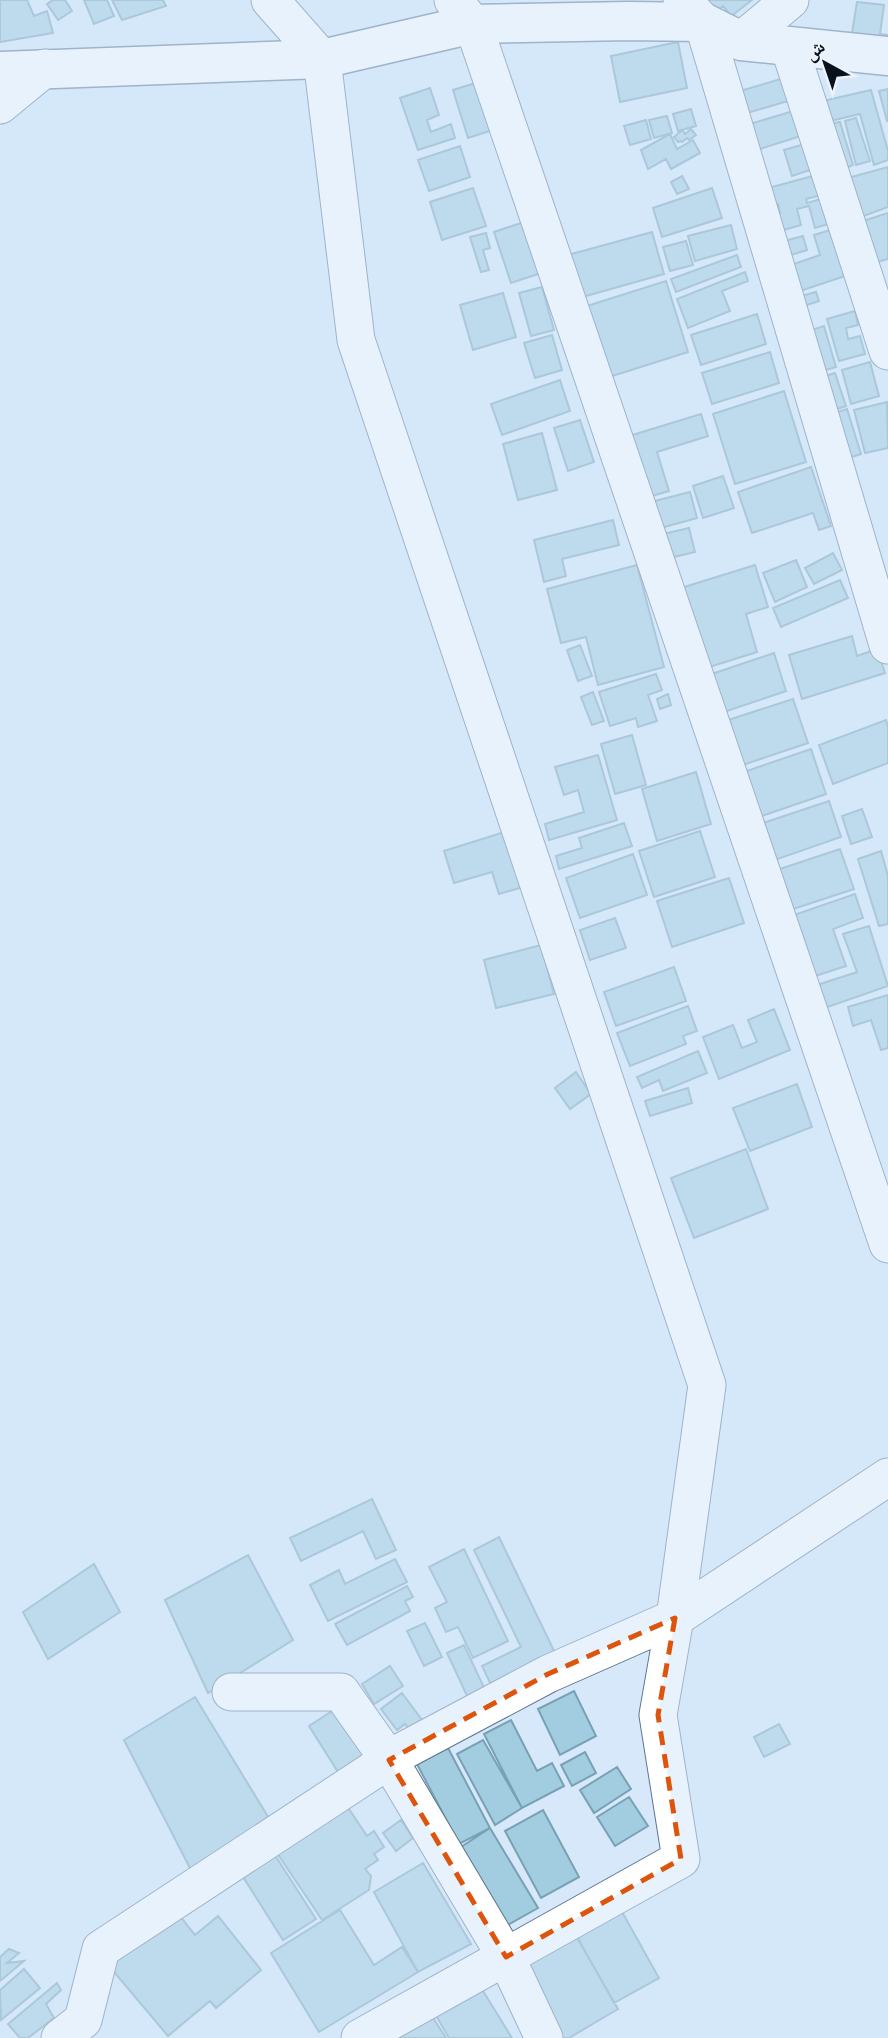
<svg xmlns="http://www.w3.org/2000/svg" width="888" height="2038" font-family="Overpass,'Noto Naskh Arabic',sans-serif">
  <rect width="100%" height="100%" fill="#d6e8fa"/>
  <path fill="#a2cce0" stroke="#79a1b4" stroke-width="2" d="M0,0h27l7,16 13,-5 6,22 -53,9z
    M53,0h12l7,11 -14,9 -11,-16z
    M84,0h23l7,16 -20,8z
    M112,0h51l3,6 -44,14z
    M707,0h45l-27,21 -3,-3 6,-6 -5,-6 -6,5z
    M857,2l27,3 -4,29 8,1v7l-37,-3z
    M678,42l9,46 -67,14 -9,-46z
    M791,76l7,22 -61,18 -7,-22z
    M485,80l14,48 -31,10 -15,-48z
    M430,88l9,27 -12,5 4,12 20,-8 4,14 -37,12 -18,-52z
    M888,89v32h-1l-8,-30z
    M871,90l17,61v9l-14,5 -14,-51 -30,7 -7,-20z
    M691,109l5,17 -18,5 -5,-17z
    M800,109l7,25 -60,19 -7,-26z
    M667,116l5,17 -18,5 -5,-18z
    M856,118l14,43 -14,4 -11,-44z
    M646,120l5,19 -21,6 -6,-19z
    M840,122l13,43 -9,4 -14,-45z
    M691,129l5,6 -7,5 -2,-2 -5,4 -1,-1 -3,1 -4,-5 8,-7 3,4z
    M670,134l7,15 16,-9 7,13 -29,16 -5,-10 -18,10 -7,-19z
    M812,142l7,25 -27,9 -8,-26z
    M460,146l10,31 -41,14 -11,-31z
    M888,167v40l-27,10 -13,-39z
    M820,174l5,20 -19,5 1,4 21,-6 7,25 -20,6 -6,-22 -12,3 4,16 -28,8 -5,-16 12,-4 -2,-9 -13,4 -4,-18z
    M682,176l7,13 -12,5 -6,-12z
    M473,188l13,38 -44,14 -12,-38z
    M712,188l10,30 -60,19 -9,-29z
    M888,213v46l-14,4 -11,-42z
    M527,221l17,51 -33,11 -17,-51z
    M731,225l6,24 -42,12 -7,-25z
    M837,228l14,46 -60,20 -9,-26 38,-13 -6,-20z
    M652,232l12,42 -85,24 -11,-43z
    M486,233l4,15 -7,2 6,20 -8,2 -11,-35z
    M803,236l4,14 -26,8 -4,-15z
    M686,241l7,24 -23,6 -7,-24z
    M737,255l4,12 -65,25 -5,-13z
    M745,272l3,9 -26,10 8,20 -42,17 -11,-29z
    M666,281l22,71 -82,26 -22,-71z
    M542,287l12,43 -23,6 -12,-43z
    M816,292l3,9 -25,8 -3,-10z
    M503,293l13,44 -43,13 -13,-45z
    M855,311l3,14 -12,3 2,11 12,-3 5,18 -26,7 -12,-42z
    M757,314l9,30 -65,21 -10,-30z
    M824,326l12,41 -25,7 -11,-40z
    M552,335l10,35 -27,8 -11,-35z
    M770,352l9,31 -67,21 -10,-31z
    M870,362l9,34 -28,8 -9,-34z
    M835,373l11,33 -24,8 -10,-34z
    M560,380l10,31 -68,24 -11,-31z
    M784,391l22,71 -71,22 -22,-70z
    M887,402l1,46 -23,5 -11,-43z
    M847,409l14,45 -22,7 -14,-45z
    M701,414l7,22 -51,16 12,39 -24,7 -19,-61z
    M580,420l14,42 -26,9 -14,-43z
    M542,433l15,57 -39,10 -15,-56z
    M811,467l20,59 -12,4 -6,-17 -61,20 -14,-41z
    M723,476l11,32 -31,10 -10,-32z
    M690,492l7,26 -40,11 -6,-27z
    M613,520l6,25 -57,14 4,17 -22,6 -10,-42z
    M689,528l6,24 -30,7 -6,-24z
    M833,553l9,17 -28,14 -9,-16z
    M796,560l11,27 -32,15 -12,-29z
    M637,565l27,102 -66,18 -12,-48 -25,6 -14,-54z
    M755,565l13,42 -22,7 11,38 -54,17 -25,-80z
    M840,580l8,18 -67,29 -8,-19z
    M852,636l5,20 20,-7 8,24 -83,26 -13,-44z
    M580,645l12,31 -14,5 -11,-31z
    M774,653l12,38 -71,24 -12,-38z
    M656,674l6,16 -14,5 9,26 -19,6 -2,-9 -26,8 -11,-34z
    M593,692l11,29 -12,4 -11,-28z
    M668,694l3,11 -11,4 -3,-10z
    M793,699l15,44 -74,25 -15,-45z
    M886,720l2,7v36l-55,21 -14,-39z
    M632,735l14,50 -31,9 -14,-50z
    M811,749l15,45 -76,26 -15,-45z
    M598,755l19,65 -68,20 -4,-16 39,-12 -6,-22 -14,5 -9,-28z
    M696,772l15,52 -54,17 -15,-52z
    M829,801l12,36 -75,26 -12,-37z
    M862,809l10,28 -21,7 -9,-28z
    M624,823l8,23 -73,23 -3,-13 26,-8 -3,-10z
    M514,829l16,56 -31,9 -7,-22 -38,11 -10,-32z
    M700,831l15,46 -61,20 -15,-46z
    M840,849l14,40 -70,23 -13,-40z
    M881,851l7,25v48l-9,2 -21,-67z
    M633,854l14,41 -67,23 -14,-40z
    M729,878l15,45 -72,24 -15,-46z
    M855,894l8,24 -30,11 13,37 -40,13 -21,-61z
    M615,918l11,30 -36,12 -10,-30z
    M869,926l19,60 -69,24 -8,-23 46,-15 -14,-38z
    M541,945l13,49 -58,14 -12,-48z
    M674,967l12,34 -70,25 -12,-34z
    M888,995v53l-7,2 -10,-30 -18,6 -5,-19z
    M688,1006l9,25 -14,5 3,8 -56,22 -13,-33z
    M774,1009l16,41 -71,29 -16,-42 30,-12 9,23 15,-6 -9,-22z
    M698,1051l9,22 -44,18 -4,-11 -17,8 -5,-11z
    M576,1072l15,22 -21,15 -15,-21z
    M797,1084l15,43 -62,24 -17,-43z
    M688,1088l4,15 -42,13 -5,-15z
    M746,1149l22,60 -74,29 -23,-60z
    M372,1499l24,51 -20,9 -13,-28 -62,30 -11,-23z
    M499,1537l58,120 -64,32 -11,-23 39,-19 -47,-97z
    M464,1549l44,92 -35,17 -15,-31 -12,5 -11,-24 12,-6 -18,-35z
    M248,1555l45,85 -85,53 -43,-93z
    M395,1559l12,23 -79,39 -18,-36 29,-15 6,14z
    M94,1564l26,48 -72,47 -25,-47z
    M407,1586l6,11 -8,4 5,10 -63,34 -12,-21z
    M425,1623l17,34 -18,9 -17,-35z
    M464,1645l22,47 -17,8 -22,-47z
    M390,1666l13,20 -29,18 -12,-20z
    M574,1691l22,45 -36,19 -22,-46z
    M402,1693l26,35 -13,9 -10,-13 -8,6 -16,-21z
    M195,1697l75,123 -79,50 -67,-130z
    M337,1708l29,45 -28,19 -29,-46z
    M511,1720l26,51 15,-8 12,23 -42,22 -38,-74z
    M779,1724l11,20 -26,13 -10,-20z
    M483,1740l39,68 -27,17 -38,-71z
    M448,1748l42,80 -31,16 -42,-80z
    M585,1752l11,21 -24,13 -11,-21z
    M617,1767l14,22 -37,24 -14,-23z
    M339,1794l28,42 7,-5 10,16 -10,7 4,6 -13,9 6,7 -2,14 -47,30 -53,-79z
    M629,1797l19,29 -33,20 -18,-29z
    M543,1810l36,67 -38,21 -36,-67z
    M401,1820l12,18 -17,13 -13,-18z
    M490,1828l48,80 -32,18 -45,-79z
    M271,1849l45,70 -33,21 -45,-71z
    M423,1863l48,81 -53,28 -44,-80z
    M616,1901l43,77 -45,25 -43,-77z
    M340,1910l34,55 28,-18 16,25 -99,60 -48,-79z
    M176,1911l19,24 23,-19 43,54 -45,38 -6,-7 -42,35 -59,-70z
    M576,1936l42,73 -49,29h-7l-41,-71z
    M9,1949l10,4 -12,10 17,-2 -24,20v-24z
    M24,1969l16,19 -39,32 -1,-30z
    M475,1978l37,60h-63l-19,-33z
    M57,1983l4,7 -15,14 8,14 -26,20h-8l-12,-14z
    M426,2007l20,31h-58z"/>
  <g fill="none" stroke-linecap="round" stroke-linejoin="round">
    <defs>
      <path id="street" d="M270,0l52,59 34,281 351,1045 -32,233 -17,97 23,144 -321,179
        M453,0l20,24 415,1220
        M682,0l21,22 185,623
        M741,41l49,-41
        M789,46l99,305
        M0,105l45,-37
        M231,1692h110l48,68 117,197 38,81
        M60,2038l23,-18 18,-71 300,-197 147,-78 127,-56 213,-141"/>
      <path id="secondary" d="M0,71l322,-12 151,-35 156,-3 74,1 38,19 147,15"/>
    </defs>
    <use href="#street" stroke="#5b7590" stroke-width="39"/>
    <use href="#secondary" stroke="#5b7590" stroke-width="41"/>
    <use href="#street" stroke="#fff" stroke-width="37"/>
    <use href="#secondary" stroke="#fff" stroke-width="38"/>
  </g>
  <path d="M0 0H888V2038H0ZM675,1618l-17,97 23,144 -175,98 -117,-197 159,-86z" fill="#d6e8fa" fill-opacity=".55" fill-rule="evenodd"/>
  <path fill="none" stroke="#dd550d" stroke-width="5" stroke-dasharray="14 9" stroke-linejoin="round" d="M675,1618l-17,97 23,144 -175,98 -117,-197 159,-86z"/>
  <g transform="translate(825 63) rotate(320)" stroke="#edf3f9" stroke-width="5" paint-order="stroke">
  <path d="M0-5L12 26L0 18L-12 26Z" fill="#08121c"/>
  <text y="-10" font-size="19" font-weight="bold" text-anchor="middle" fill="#08121c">ش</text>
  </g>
</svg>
